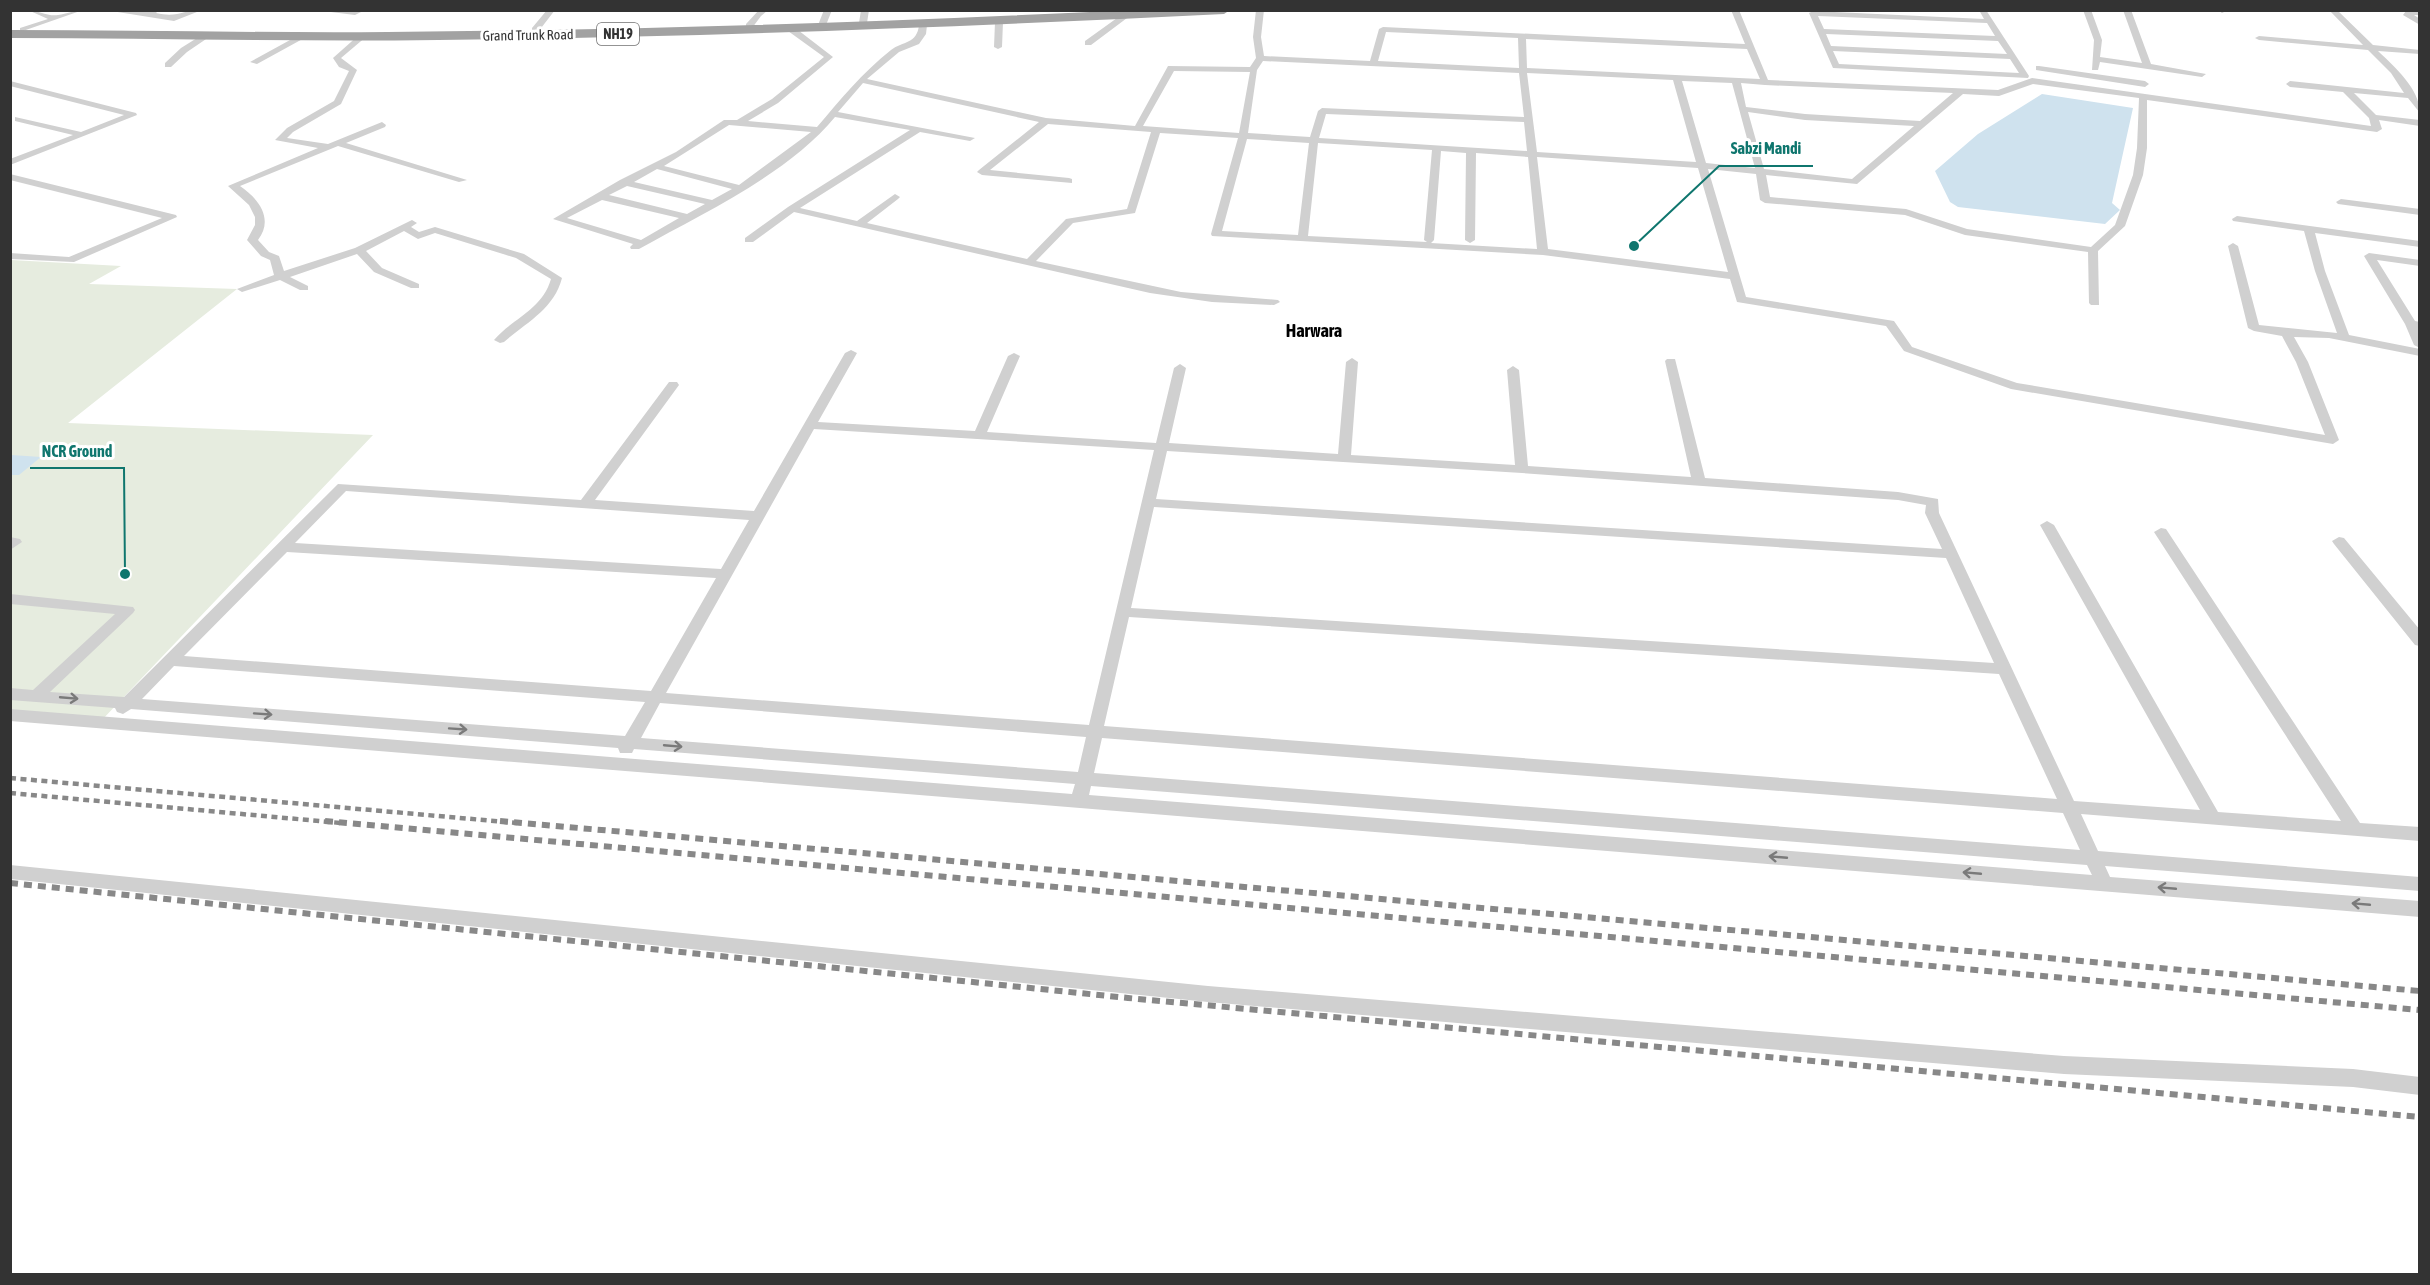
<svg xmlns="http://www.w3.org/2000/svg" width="2430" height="1285" font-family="'Asap Condensed',sans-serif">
  <rect width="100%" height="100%" fill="#fff"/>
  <path fill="#e6ecdf" d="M11,260l110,6 -32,18 148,5 -169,134 305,12 -272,286 -90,-7z"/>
  <path fill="#cfe2ee" d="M2042,94l91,14 -21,95 8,7 -15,14 -147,-17 -8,-5 -15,-31 43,-37z
    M11,455l30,2 -22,18h-8z"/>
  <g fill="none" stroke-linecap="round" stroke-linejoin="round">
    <path fill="#d0d0d0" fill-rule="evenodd" d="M28,10c9,0 21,7 30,5 9,-1 16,-5 25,-5l-63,22v-4l28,-9z
      M105,10h54l-3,3c22,5 26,-3 46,-3l-28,11z
      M315,10h50l-10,5z
      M547,10h8l-17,22h-6v-4z
      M759,10h9l-7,6 -9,12h-6v-4z
      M824,10h8l-6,15 -4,2 -4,-2z
      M861,10h8l-2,13 -4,2 -4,-2z
      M1256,10h8l-3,27 3,19 106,5 9,-32 4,-2 362,17 -14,-34h8l29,70 230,10 34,-12 339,48 -2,-8 -26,-26 -53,-5 -4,-3 4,-3 114,12 -13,-20 -23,-23 -109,-10 -4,-2 4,-2 104,9 -34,-35h8l36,35 47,5v4l-42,-3c16,15 42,38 42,62l-12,-15 -54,-5 22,22 44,5v6l-41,-6 3,9 -5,3 -230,-32v48l-4,27 -18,51 -27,25 1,54h-8l-2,-2 -1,-51 -123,-17 -60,-20 -140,-12 -5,-3 -4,-26 -48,-5 38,128 148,24 18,26 105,36 308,52 -29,-73 -14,-26 -28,-5 -6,-3 -20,-82 5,-3 5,3 21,79 78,8 -22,-62 -11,-40 -71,-10 -1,-2 5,-3 183,25v6l-105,-14 10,38 24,64 71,14v7l-91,-18 -35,-1 14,25 31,78 -6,4 -322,-55 -107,-38 -18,-25 -149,-24 -7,-23 -187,-24 -331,-19 -1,-2 27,-96 -78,-5 -25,80 -62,10 -37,38 145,31 97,8 2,2 -6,3 -62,-3 -62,-9 -356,-81 -41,30h-8v-4l43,-31 122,-77 -75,-13c-48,58 -132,96 -196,132h-8l-1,-2 3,-3 -80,-25 67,-39 56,-28 48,-32h13l35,-21 52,-42 -36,-26v-4h6l39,30 -55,46 -30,18 69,6c23,-27 45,-54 74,-77 12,-9 26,-6 28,-25l4,-2 4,2 -1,9 -7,10 -20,8 -32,27 179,39 89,8 33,-60 82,1 6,-9 -3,-21zM1386,32l132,6 1,30 -141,-7zM1526,39l221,10 13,30 -233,-11zM1263,61l256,12 5,44 -202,-9 -4,3 -8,26 -62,-4 9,-63zM1174,71l76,1 -11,61 -96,-7zM1527,73l146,7 23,82 -159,-10zM1682,81l50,2 23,85 -49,-5zM863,83l176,39 -60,48 -2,2 5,3 90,8v-4l-3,-1 -79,-8 58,-46 103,8 -24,77 -61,10 -39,40 -160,-36 31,-24 2,-2 -5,-3 -38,27 -57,-13 120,-76 50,9 5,-3 -137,-26zM1741,83l24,2 188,8 -33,28 -115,-7 -59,-7zM2033,84l106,14 -2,50 -4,27 -18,50 -24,22 -124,-18 -61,-20 -136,-12 -4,-22 91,9 106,-90 36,2zM1748,112l57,8 109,6 -62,53 -88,-10zM1326,114l198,8 3,29 -208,-13zM729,125l82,7 -72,53 -75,-19zM1247,139l62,4 -11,92 -76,-4zM1318,143l114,7 -8,90 3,2 -119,-6zM1441,151l25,2 -1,87 5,3 5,-3 1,-87 52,4 9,92 -106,-6 3,-3zM1537,157l161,11 30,104 -180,-23zM657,169l75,20 -20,11 -78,-18zM627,186l78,18 -18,10 -78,-19zM602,200l77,18 -38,22 -74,-22z
      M1979,10h7l43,66 -1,2 -195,-10 -24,-55 4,-2 171,8zM1818,16l169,7 8,13 -171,-7zM1826,34l172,7 9,13 -176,-8zM1833,51l177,8 9,14 -180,-9z
      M2083,10h8l11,30 -2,17 42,6 -19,-53h8l20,54 55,10 -4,3 -102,-15 -2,8h-6l2,-30z
      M2218,10h7l1,1 -4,2z
      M2406,11h14v4h-6l6,4v6l-17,-10z
      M1124,13l7,2 -40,30h-6v-4z
      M999,20l4,2 -1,25 -4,2 -4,-2 1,-25z
      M205,33l7,2 -25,17 -16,15h-6v-4l16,-15z
      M301,34l7,2 -51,28 -7,-2z
      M360,34l7,2 -26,22 16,12 -16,34 -48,28 -6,6 41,6 54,-22 4,3 -1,2 -39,16 121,37 -8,2 -121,-36 -98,40c19,13 34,33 18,54l11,12 10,4 5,15 71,-23 57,-28 5,3 -6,4 8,5 16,-5 89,27 38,24c-8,31 -35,44 -58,64l-4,1 -6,-3c19,-22 48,-30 57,-61l-35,-21 -81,-25 -17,6 -14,-8 -38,20 16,17 37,16v4h-8l-37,-16 -17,-18 -67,23 18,9v4h-8l-20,-10 -38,12 -5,-3 37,-14 -4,-15 -9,-4 -14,-16 8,-15v-8l-6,-12 -21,-19 90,-38 -43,-8 12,-12 47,-27 15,-30 -10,-4 -6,-9z
      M2039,66l106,15 4,3 -4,3 -109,-17v-4z
      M10,81l126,32 1,2 -127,50v-6l63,-24 -58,-14v-4l66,15 43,-17 -114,-29z
      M10,174l166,41 1,2 -103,45 -64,-3v-6l59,4 93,-39 -152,-38z
      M2341,199l79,10v6l-82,-11 -2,-2z
      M2369,253l51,7v6l-43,-6 38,61 5,1v26l-6,-3 -9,-21 -41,-68z
      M851,350l6,3 -39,69 157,9 33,-75 6,-3 6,3 -33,76 169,11 18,-75 6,-4 6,4 -17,75 169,11 8,-92 6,-4 6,4 -7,93 164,10 -8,-95 6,-4 6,4 9,96 163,11 -26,-116 2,-2h8l30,119 193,14 40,7 1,14 135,288 126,9 -160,-285 7,-4 7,4 164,287 123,9 -187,-289 7,-4 5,1 194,294 60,4v14l-339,-27 17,37 322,26v14l-315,-25 5,11 310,24v16l-2410,-196v-12l1062,85 3,-10 -441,-35 -2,4h-12l-2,-5 -487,-39 -8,5 -6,-2 -2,-4 -105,-8v-12l23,2 82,-76 -105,-10v-10l123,13 2,3 -2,3 -83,79 74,5 214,-213 243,16 88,-118h8l2,3 -84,115 159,11 91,-158zM814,429l340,21 -65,275 -423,-32zM1167,451l355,22 376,27 28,5 -1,8 17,36 -786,-50zM346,491l403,29 -28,49 -426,-26zM1154,507l792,51 48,105 -863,-55zM287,552l429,26 -65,113 -467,-35zM1129,617l870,57 58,125 -953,-73zM174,666l471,36 -20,34 -483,-37zM660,703l426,34 -8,35 -437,-34zM1102,738l961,75 17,37 -986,-77zM1091,786l996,79 5,10 -1003,-80z
      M10,537l10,2 2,3 -12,8z
      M2339,537l5,1 76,92v16l-5,-1 -81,-101 -2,-3z
      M10,865l1198,121 856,70 289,13 67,8v18l-67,-8 -289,-13 -856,-72 -1198,-123z"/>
    <path fill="#a2a2a2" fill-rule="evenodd" d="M1132,10h98l-6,4c-262,13 -524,23 -786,26 -143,2 -285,-2 -428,-2v-8c126,0 252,3 378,2 248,-2 497,-10 744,-22z"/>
    <path stroke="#888" stroke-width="4.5" stroke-dasharray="6 4.5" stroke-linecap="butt" d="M10,778l507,45
      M10,793l331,30"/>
    <path stroke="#888" stroke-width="6" stroke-dasharray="8 6" stroke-linecap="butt" d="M325,821l2095,189
      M500,821l1920,170
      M10,883l1118,115 1292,119"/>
  </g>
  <defs><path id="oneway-shaft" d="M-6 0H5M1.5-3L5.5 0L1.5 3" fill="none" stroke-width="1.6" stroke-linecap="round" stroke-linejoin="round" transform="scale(1.5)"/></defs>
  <g stroke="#7a7a7a">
    <use href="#oneway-shaft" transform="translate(69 698) rotate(5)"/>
    <use href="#oneway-shaft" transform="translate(263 714) rotate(4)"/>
    <use href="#oneway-shaft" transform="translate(458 729) rotate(4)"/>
    <use href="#oneway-shaft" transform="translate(673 746) rotate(5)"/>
    <use href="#oneway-shaft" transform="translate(1778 857) rotate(-175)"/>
    <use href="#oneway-shaft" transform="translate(1972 873) rotate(-175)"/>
    <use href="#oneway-shaft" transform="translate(2167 888) rotate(-175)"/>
    <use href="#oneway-shaft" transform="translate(2361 904) rotate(-175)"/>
  </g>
  <g text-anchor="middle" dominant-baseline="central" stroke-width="6" stroke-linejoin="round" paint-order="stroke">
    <rect fill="#fff" stroke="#707070" stroke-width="1.5" x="597" y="23" width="42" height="22" rx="4.5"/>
    <g font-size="14" font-weight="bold" fill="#333">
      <text x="618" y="34">NH19</text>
    </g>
    <g font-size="14" fill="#333" stroke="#fff">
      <text transform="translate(528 35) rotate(-1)">Grand Trunk Road</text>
    </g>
    <g font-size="18" font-weight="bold" fill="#000" stroke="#fff">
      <text x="1314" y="330">Harwara</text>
    </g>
  </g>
  <path fill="none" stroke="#0f766e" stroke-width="2" d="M1634 246L1719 166H1813M125 574L124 468H30"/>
  <g fill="#0f766e" stroke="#fff" stroke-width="2">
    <circle cx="1634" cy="246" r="6"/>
    <circle cx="125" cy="574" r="6"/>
  </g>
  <g font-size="16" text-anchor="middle" font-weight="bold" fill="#0f766e" stroke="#fff" stroke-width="6" stroke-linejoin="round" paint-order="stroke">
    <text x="1766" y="154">Sabzi Mandi</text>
    <text x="77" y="457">NCR Ground</text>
  </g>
  <rect width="2430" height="1285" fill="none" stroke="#333333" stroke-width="24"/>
</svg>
